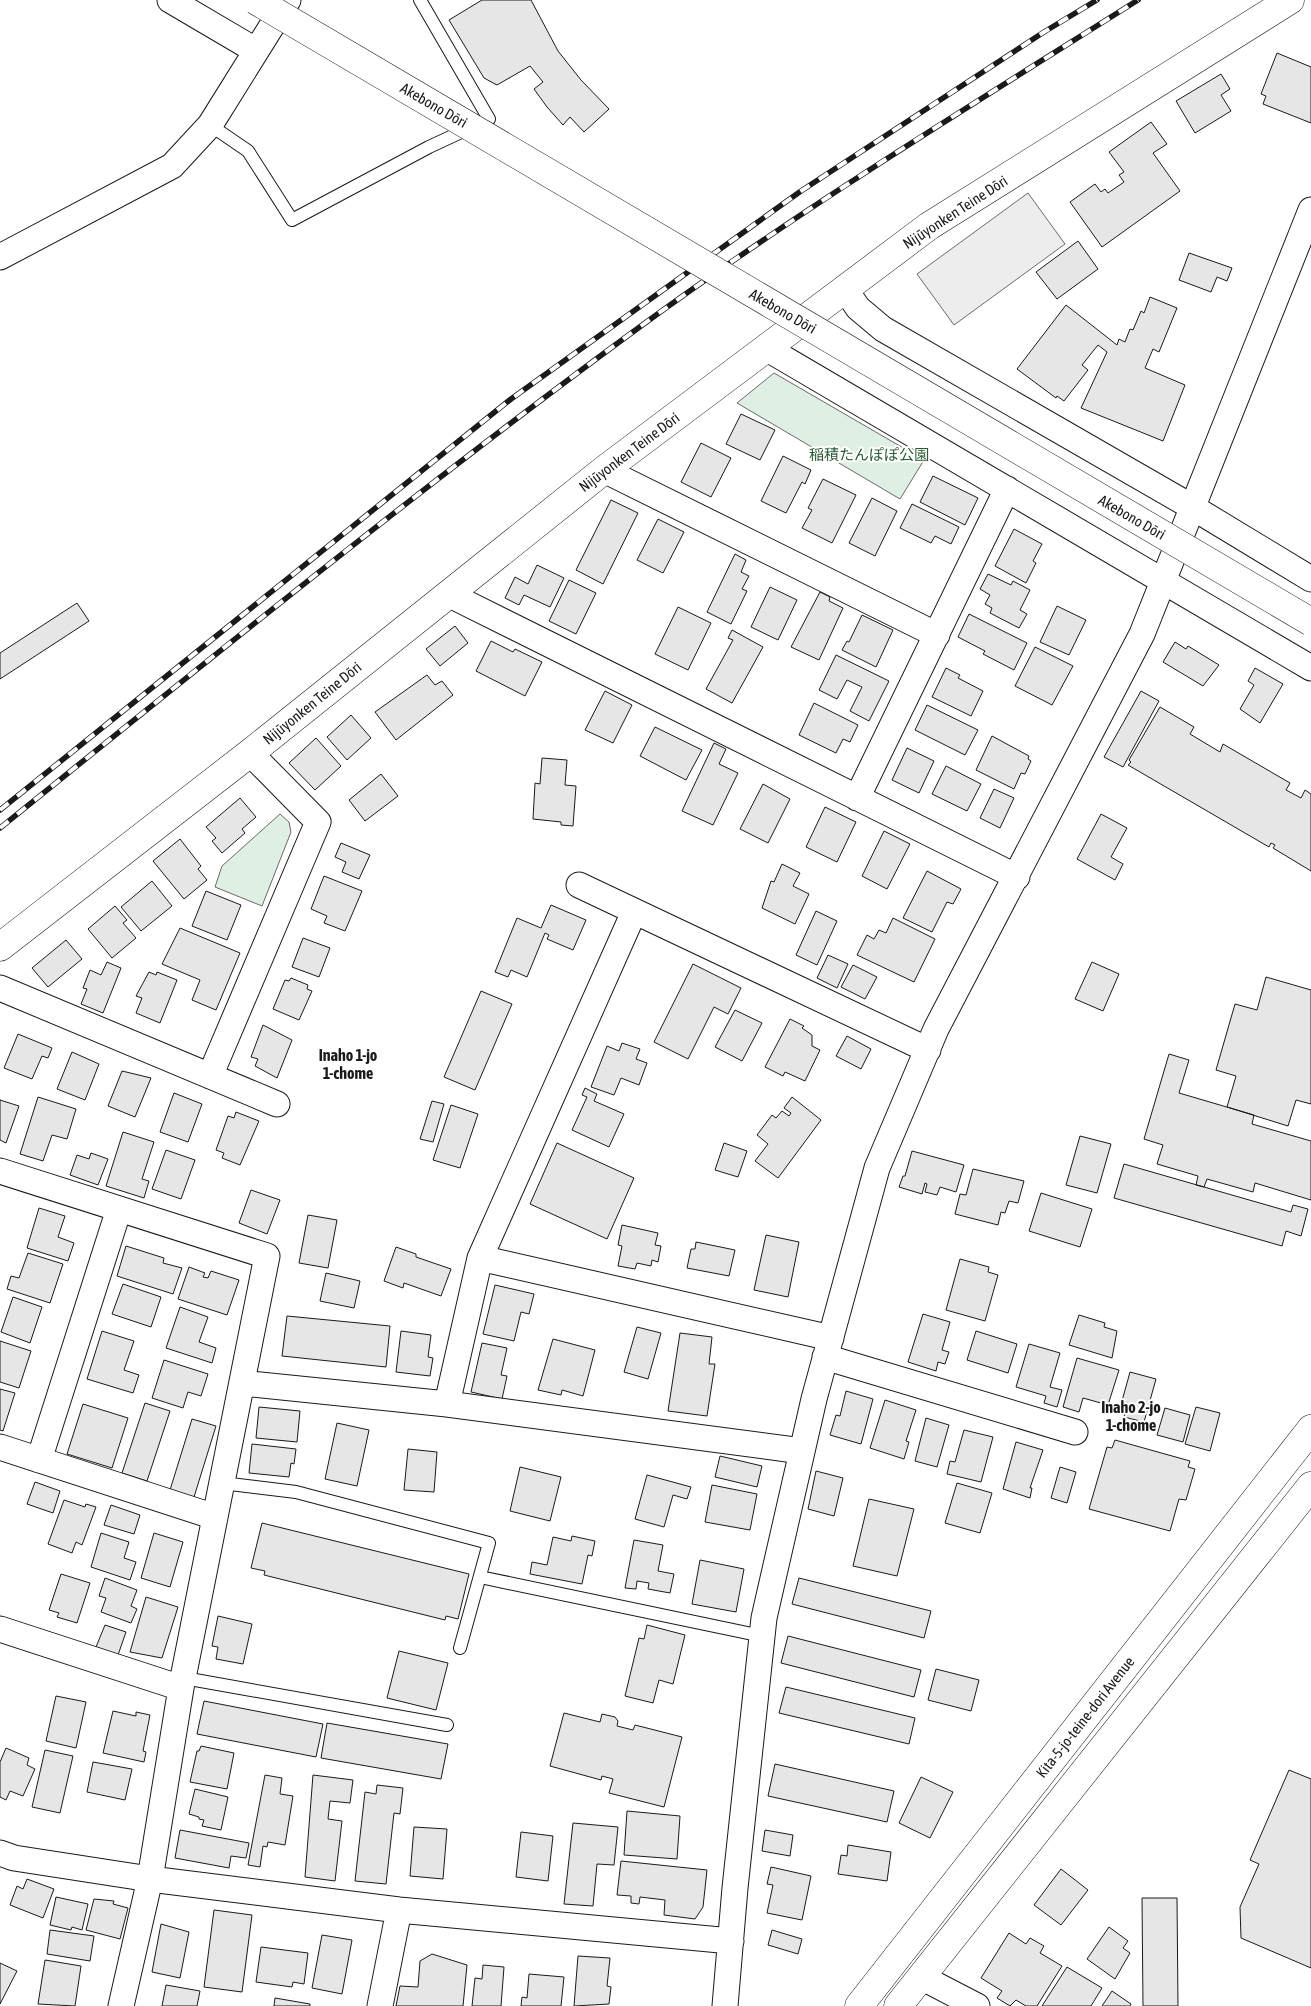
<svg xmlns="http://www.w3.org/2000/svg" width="1311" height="2006" font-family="'Asap Condensed','Noto Sans JP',sans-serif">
  <rect width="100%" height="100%" fill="#fff"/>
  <path fill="#e0efe3" stroke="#6a6a6a" d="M774,373l150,87 -24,39 -163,-96z
    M280,814l9,8 2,10 -29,74 -47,-19 7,-21z"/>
  <path fill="#ededed" stroke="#6a6a6a" d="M1028,193l37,51 -111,81 -37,-51z"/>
  <path fill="#e6e6e6" stroke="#1a1a1a" d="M482,0h49l27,51 23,29 28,29 -25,23 -14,-15 -7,8 -16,-18 -13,-18 9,-7 -13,-16 -33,19 -13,-7 -35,-58z
    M1277,53l34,14v56l-48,-19 3,-8 -5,-2z
    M1221,74l9,15 -9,6 10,16 -36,22 -19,-32z
    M1151,122l16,22 -14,9 27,38 -78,56 -32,-45 25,-18 6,8 4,-3 3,4 16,-11 -5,-7 5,-3 -15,-20z
    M1078,241l20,28 -41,30 -21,-27z
    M1189,253l43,15 -5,13 -10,-4 -6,15 -32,-12z
    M1150,297l27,11 -18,44 -6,-3 -8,19 40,17 -22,56 -82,-33 26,-56 -9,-7 -16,20 6,5 -24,31 -7,-5 -1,2 -39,-29 49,-64 51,40 2,-6 6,3 5,-13 3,1 8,-19 3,2z
    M741,414l34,16 -15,30 -34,-16z
    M701,443l30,15 -20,39 -30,-15z
    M783,456l28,14 -6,14 -3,-2 -16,31 -25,-12z
    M933,476l45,22 -13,27 -45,-23z
    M823,479l33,16 -24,48 -30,-15 10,-18 -4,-2z
    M872,498l25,13 -22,45 -26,-13z
    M611,500l27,13 -35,71 -27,-14z
    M912,504l47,23 -8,17 -16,-8 -4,7 -31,-15z
    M658,519l26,13 -21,41 -26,-13z
    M1014,529l28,15 -9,17 3,2 -10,20 -31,-17z
    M735,554l11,6 -5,12 8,4 -7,13 5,2 -16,33 -24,-12z
    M537,565l27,13 -14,29 -26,-12 -5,10 -14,-7 10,-21 13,7z
    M988,574l23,11 2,-4 17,9 -10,20 7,4 -8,14 -29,-15 2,-5 -7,-4 5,-9 -10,-6z
    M569,580l27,13 -20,41 -27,-13z
    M770,587l27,13 -19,40 -27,-13z
    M820,592l10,5 -1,4 14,7 -24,52 -28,-13z
    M77,603l12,18 -89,58v-26z
    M1057,606l29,14 -17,35 -29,-13z
    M678,607l33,16 -23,47 -33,-16z
    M969,614l58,29 -13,27 -31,-16 2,-3 -27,-14z
    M862,615l31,15 -17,37 -34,-17 5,-9 2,1z
    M455,626l13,17 -28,23 -14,-17z
    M732,630l31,17 -31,56 -26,-14 27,-49 -5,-2z
    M491,641l22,11 2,-3 27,13 -17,34 -49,-25z
    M1175,642l11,7 2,-3 31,19 -16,21 -40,-24z
    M1035,647l38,19 -21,39 -37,-19z
    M836,655l53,26 -20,40 -19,-10 12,-24 -15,-7 -10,19 -18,-9z
    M946,668l14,7 -2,3 25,13 -12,25 -39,-19z
    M1255,668l28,16 -23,39 -20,-14 14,-24 -6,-4z
    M427,675l8,10 7,-4 11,14 -57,45 -21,-28z
    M605,691l27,14 -19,38 -28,-13z
    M1141,691l18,10 -36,66 -19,-10z
    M814,703l44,22 -8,17 -7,-3 -7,14 -37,-18z
    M927,705l51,25 -13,25 -50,-25z
    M1160,707l34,20 -4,7 30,18 3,-8 67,39 -4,7 15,8 4,-8 6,4v77l-38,-23 2,-3 -4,-2 -2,4 -141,-82 3,-3 -2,-2z
    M351,715l20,23 -24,22 -20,-23z
    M655,727l47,23 -16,30 -46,-24z
    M992,736l37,20 -1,3 3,2 -6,13 -4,-1 -7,16 -38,-19z
    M316,738l25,28 -26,24 -26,-27z
    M714,743l12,6 -7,15 19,9 -25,52 -31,-14z
    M907,748l27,13 -15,32 -27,-13z
    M542,758l25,2 -2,25 11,1 -3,40 -12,-1v-3l-28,-3 2,-36 5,1z
    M946,766l35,18 -14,27 -35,-17z
    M381,774l17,22 -33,25 -16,-21z
    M763,784l27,15 -22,44 -28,-14z
    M994,789l20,9 -14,30 -20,-10z
    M240,798l16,19 -14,12 3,4 -23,20 -10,-12 4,-3 -10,-11z
    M825,807l31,15 -19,40 -31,-15z
    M1101,814l26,14 -16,29 12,7 -8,16 -38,-21z
    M884,831l26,13 -23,45 -25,-13z
    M180,839l21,27 -3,3 9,11 -23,19 -31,-38z
    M341,843l29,12 -11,24 -17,-7 4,-10 -11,-5z
    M782,864l18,9 -7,13 16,8 -14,30 -33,-16 9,-27 3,1z
    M927,871l34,18 -8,15 -6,-2 -15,30 -29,-14z
    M324,876l38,15 -17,40 -21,-8 3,-7 -16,-7z
    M152,881l20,25 -31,25 -20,-24z
    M206,891l35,14 -14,35 -35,-14z
    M551,905l35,15 -13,30 -26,-11 2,-4 -4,-2 -18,44 -16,-7 -3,7 -13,-5 22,-54 24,10z
    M115,906l12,14 -4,3 13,15 -24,20 -24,-29z
    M816,911l21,10 -20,44 -21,-10z
    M893,918l42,21 -21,43 -57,-27 10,-20 7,4 5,-9 7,3z
    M180,928l60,25 -24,57 -24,-10 8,-20 -38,-16z
    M303,938l27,10 -11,29 -27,-10z
    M66,940l16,19 -34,28 -16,-19z
    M828,955l20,9 -11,24 -20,-10z
    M107,962l14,6 -18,45 -22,-9 6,-15 -4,-1 7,-18 11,5z
    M1092,962l27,12 -16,37 -28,-12z
    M693,964l48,24 -13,26 -14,-7 -26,52 -34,-17z
    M853,965l24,12 -12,22 -24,-12z
    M149,972l7,3 1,-3 20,8 -17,43 -24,-10 6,-15 -6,-2z
    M1266,977l45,13v114l-15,-4 -8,26 -61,-19 9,-31 -20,-6 19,-66 22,6z
    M291,978l17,7 -1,4 5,2 -13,29 -26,-11 12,-29 4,1z
    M481,991l31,13 -37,86 -31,-13z
    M735,1010l27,13 -20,38 -27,-14z
    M790,1019l14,7 -2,2 10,7v11l8,4 -15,31 -20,-9 -2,4 -18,-9z
    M263,1025l29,15 -15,38 -22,-12 3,-7 -7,-2z
    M18,1034l34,14 -4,10 -6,-2 -10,23 -28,-11z
    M847,1036l24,13 -10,20 -25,-13z
    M622,1043l18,6 -4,10 11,4 -8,22 -18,-7 -7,17 -23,-8 16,-41 12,5z
    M72,1052l27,12 -14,36 -28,-11z
    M1169,1054l20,6 -10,33 75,22 -2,9 59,17v59l-56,-17 -2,9 -46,-13 -3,8 -8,-2 2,-9 -41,-12 6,-19 -19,-6z
    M122,1071l29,7 -16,39 -27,-11z
    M585,1088l12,6 -3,7 30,13 -15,33 -37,-17 15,-33 -5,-2z
    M174,1093l28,11 -14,38 -28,-10z
    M38,1097l38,12 -9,30 -15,-4 -9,26 -23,-7z
    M792,1097l29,23 -43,58 -23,-17 13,-17 -11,-9 15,-20 4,3 6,-7 7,5 2,-3 -7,-5z
    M0,1100l19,6 -13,37 -6,-3z
    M432,1101l12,3 -11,38 -13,-3z
    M451,1105l27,9 -18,54 -27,-8z
    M236,1112l23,9 -19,44 -18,-7 2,-5 -8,-3 12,-34 6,2z
    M123,1132l31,10 -12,37 7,2 -5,17 -38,-12z
    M1080,1136l31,8 -14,49 -31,-8z
    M557,1143l77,35 -27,61 -77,-35z
    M724,1143l23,8 -9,26 -23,-7z
    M166,1150l29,10 -14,39 -29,-10z
    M912,1151l52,14 -8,27 -16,-5 -3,8 -12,-3 2,-8 -2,-1 -3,11 -23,-7 4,-11h2z
    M91,1153l17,6 -10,26 -28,-10 7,-20 12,4z
    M1124,1164l167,48 2,-7 15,4 -7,27 -15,-5 -4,15 -168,-48z
    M973,1169l51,12 -6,22 -9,-2 -4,12 -4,-1 -3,13 -43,-11 5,-20 6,1z
    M251,1190l29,10 -13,34 -28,-11z
    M1041,1193l51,16 -12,38 -51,-16z
    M39,1208l26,8 -7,21 16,6 -6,18 -41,-13z
    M308,1215l29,5 -9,48 -29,-5z
    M622,1225l36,8 -3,12 6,1 -3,16 -6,-2 -1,6 -14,-3 -2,6 -17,-3 4,-20 -4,-1z
    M766,1235l33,7 -11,55 -34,-7z
    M696,1242l39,8 -6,26 -42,-8 4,-19h4z
    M126,1246l38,12 -1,5 19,5 -9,26 -56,-18z
    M396,1247l20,7v3l35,12 -10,27 -37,-13 -1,5 -19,-7z
    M28,1253l35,11 -13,39 -43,-14 4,-13 8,2z
    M960,1259l29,8 -1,5 10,3 -13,46 -39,-11z
    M189,1267l16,6 -2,4 5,1 3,-7 28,9 -12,35 -49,-16z
    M326,1273l34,8 -6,27 -34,-7z
    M123,1284l38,13 -10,30 -39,-13z
    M495,1285l39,9 -5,20 -8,-2 -7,29 -31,-7z
    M13,1297l29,10 -12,36 -29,-11z
    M180,1307l28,10 -9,25 17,6 -4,15 -46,-15z
    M923,1314l27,8 -8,28 7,2 -4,12 -7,-2 -2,9 -28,-9z
    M1079,1315l26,8 -1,4 13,4 -5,27 -43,-13z
    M287,1316l103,10 -4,41 -104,-11z
    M637,1327l24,6 -13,46 -24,-7z
    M102,1331l32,10 -10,29 15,5 -6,18 -46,-14z
    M401,1331l30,4 -3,22 5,1 -3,18 -34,-4z
    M976,1331l41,13 -9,29 -41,-13z
    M680,1333l32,4 -3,27h6l-8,52 -39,-5z
    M553,1339l42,11 -12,46 -21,-6 -1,5 -23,-5z
    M0,1341l31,10 -12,37 -19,-6z
    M482,1343l25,5 -6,27 6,1 -5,23 -31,-7z
    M1029,1344l31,9 -10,34 12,3 -5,17 -13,-4 2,-7 -30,-9z
    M1077,1358l42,12 -11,35 -25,-7 -4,14 -16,-5z
    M164,1360l44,14 -7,22 -13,-4 -5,16 -31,-10z
    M1130,1372l26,7 -12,43 -20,-5 4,-14 -6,-2z
    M0,1389l15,4 -12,38 -3,-1z
    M846,1391l27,8 -12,45 -31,-9 6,-20 4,1z
    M885,1400l31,10 -10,31 3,1 -5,17 -34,-11z
    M145,1403l25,8 -23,70 -25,-8z
    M83,1404l45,14 -16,50 -45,-14z
    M259,1407l41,4 -3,31 -41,-4z
    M1196,1407l24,6 -10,38 -25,-7z
    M1165,1408l25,7 -7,27 -26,-7z
    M926,1418l23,7 -12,42 -22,-6z
    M192,1419l24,7 -22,71 -24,-7z
    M337,1423l32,7 -12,56 -32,-7z
    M964,1430l29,7 -12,45 -34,-8 3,-13 5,1z
    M1115,1440l75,21 -2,6 7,2 -9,31 -7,-1 -9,32 -81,-22 18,-62 5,1z
    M1016,1442l27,8 -13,38h2l-2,10 -27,-9z
    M252,1444l44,5 -2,15 -3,-1 -2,14 -40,-4z
    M408,1449l29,3 -3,40 -30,-2z
    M720,1456l42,10 -5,21 -42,-10z
    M520,1467l41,10 -11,44 -40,-10z
    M1060,1467l16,5 -9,31 -16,-5z
    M816,1471l27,7 -9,38 -26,-7z
    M647,1475l44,12 -4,12 -14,-4 -9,32 -29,-8z
    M35,1482l25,9 -7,22 -26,-9z
    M957,1483l35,10 -12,40 -35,-10z
    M712,1485l45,9 -7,36 -45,-8z
    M869,1499l45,10 -17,67 -44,-10z
    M64,1500l21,7 1,-3 10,3 -14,38 -6,-3 -4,11 -24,-9z
    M111,1505l29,10 -6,19 -30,-9z
    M262,1523l207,51 -11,45 -12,-3 -1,4 -181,-45 1,-4 -14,-3z
    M101,1533l28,9 -5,16 12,4 -6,18 -39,-13z
    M154,1533l29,9 -13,45 -29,-9z
    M572,1536l23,5 -3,15 -4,-1 -6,29 -52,-10 2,-12 15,3 6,-28 18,4z
    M634,1540l29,5 -5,26 16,3 -4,19 -22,-4 1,-6 -12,-2 -1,8 -11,-1z
    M700,1560l44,9 -8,43 -44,-8z
    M61,1574l29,9 -13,40 -20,-6 2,-4 -10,-3z
    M105,1578l32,12 -6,16 6,3 -6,14 -30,-11 5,-14 -7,-2z
    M799,1578l132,33 -7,27 -132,-34z
    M146,1597l32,10 -16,51 -32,-6z
    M218,1616l34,8 -9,40 -27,-5 2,-12 -6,-1z
    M105,1625l21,7 -8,23 -22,-8z
    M647,1625l38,10 -12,49 -14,-4 -6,23 -28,-7 14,-58 5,1z
    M788,1636l133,34 -7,27 -133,-34z
    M399,1651l49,12 -12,47 -49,-12z
    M936,1669l43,11 -8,31 -43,-11z
    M786,1687l129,31 -6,26 -130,-31z
    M56,1696l30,6 -10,46 -30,-7z
    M204,1701l119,23 -7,33 -119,-23z
    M113,1711l23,5v-4l14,3 -7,36 3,1 -2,10 -41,-9z
    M564,1713l36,9 2,-8 13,3 3,4 -1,5 16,4 2,-5 47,12 -18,70 -55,-14 4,-14 -11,-3 -1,4 -51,-14z
    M327,1723l121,21 -7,35 -120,-21z
    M201,1746l33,7 -7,36 -37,-7 7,-31h2z
    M6,1748l23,10 -2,7 8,4 -12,27 -13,-5 -4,9 -6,-3v-35z
    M45,1750l28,6 -13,57 -28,-6z
    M93,1762l39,7 -7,31 -38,-8z
    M775,1764l119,27 -7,31 -119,-26z
    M1289,1770l22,9v189l-70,-30 -1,-31 19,-43 -9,-4z
    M265,1775l17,3 -2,16 13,2 -8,49 -17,-3 -1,5 -4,-1 -3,21 -12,-2z
    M313,1775l40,5 -3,23 -20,-2 -2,18 14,2 -7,60 -30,-4z
    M921,1777l32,15 -23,46 -31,-15z
    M377,1785l26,3 -3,26 -6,-1 -8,71 -31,-3 10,-89 11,2z
    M195,1789l33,8 -7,33 -19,-4 2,-6 -5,-1v-2l-10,-3z
    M627,1811l53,5 -3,43 -53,-4z
    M573,1823l45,4 -4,38 -17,-1 -4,42 -29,-2z
    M414,1827l33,2 -4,50 -33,-3z
    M180,1830l69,13 -3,15 -15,-2 -2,12 -54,-10z
    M765,1830l28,5 -3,21 -28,-5z
    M521,1832l32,4 -5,45 -32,-4z
    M848,1845l43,7 -4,29 -49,-7 3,-19 6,1z
    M621,1861l86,9 -4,37 -8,12 -31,-4 1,-15 -25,-3 -1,7 -8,-1v-7l-14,-1z
    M771,1867l40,9 -9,44 -35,-7 6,-28 -6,-1z
    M1061,1869l27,21 -27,35 -27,-20z
    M27,1879l27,10 -11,29 -33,-13 7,-19 6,3z
    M56,1897l32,7 -6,26 -10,-3 -1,3 -21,-5z
    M1142,1898h35l1,108h-35z
    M94,1899l20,2 -1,3 15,4 -8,31 -34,-9z
    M214,1910l38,5 -10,77 -38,-5z
    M161,1924l28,8 -9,46 -28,-6z
    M1109,1927l19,14 -5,7 7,5 -15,26 -28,-20z
    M50,1930l44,6 -4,25 -43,-7z
    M772,1930l30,9 -4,15 -30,-9z
    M1009,1933l17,11 4,-6 14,8 -4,7 22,13 -25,40h-11l-10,-6 -6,6 -13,-8 5,-7 -21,-13z
    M322,1935l30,5 -10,54 -30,-6z
    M261,1947l47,6 -4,31 -11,-2 -1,5 -36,-5z
    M432,1954l35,11 -4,41h-67l4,-20 18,1 2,-26z
    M578,1956l32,2 -3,28 4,1 -2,17 -35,2z
    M45,1960l36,6 -6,40 -37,-2z
    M0,1963l17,8 -17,33z
    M483,1965l21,2 -3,39h-29l3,-28 7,1z
    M1067,1967l35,21 -11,18h-49z
    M529,1974l35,3 -3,29h-40l1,-9 5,1z
    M166,1985l34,6 -3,15h-35z
    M1112,1991l19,13 -1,2h-28z
    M275,1998l35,6v2h-36z"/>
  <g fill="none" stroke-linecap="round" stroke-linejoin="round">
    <defs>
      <path id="service" d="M210,125l38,26 44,69 137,-73 60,-28 -69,-119
        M222,1483l74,9 193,51 -29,105
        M480,1577l282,59
        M184,1678l263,47"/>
      <path id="minor" d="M170,0l85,50
        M0,257l172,-91 38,-41 78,-125
        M845,289l13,19 25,21 309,178 119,72
        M766,348l545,320
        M604,470l333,165
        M448,594l569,283
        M857,798l150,-309
        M579,885l349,165
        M0,988l277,116
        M210,1076l108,-254 -68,-69
        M0,1171l267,85 -86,432 -31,191 -29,127
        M480,1258l351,80
        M825,1357l250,75
        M242,1383l205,21 355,47
        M447,1404l33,-146 154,-346
        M0,1447l215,70
        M39,1460l80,-251
        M0,1629l181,59
        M0,1853l14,5 136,21 249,31 332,31
        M921,1977l56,29
        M380,2006l19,-96
        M725,2006l10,-118 29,-270 50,-219 63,-231 59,-139 206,-395 169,-424"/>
      <path id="tertiary" d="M0,947l250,-194 354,-283 325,-244 361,-226"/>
      <path id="trunk" d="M859,2006l452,-577
        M898,2006l413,-520"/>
    </defs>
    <use href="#service" stroke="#1a1a1a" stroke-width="14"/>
    <use href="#minor" stroke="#1a1a1a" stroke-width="27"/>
    <use href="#tertiary" stroke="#1a1a1a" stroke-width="29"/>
    <use href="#trunk" stroke="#1a1a1a" stroke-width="29"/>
    <use href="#service" stroke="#fff" stroke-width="12"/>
    <use href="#minor" stroke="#fff" stroke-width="25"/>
    <use href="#tertiary" stroke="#fff" stroke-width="28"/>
    <use href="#trunk" stroke="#fff" stroke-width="28"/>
    <defs>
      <path id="rail" d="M0,810l511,-411 290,-208 243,-159 53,-32
        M0,828c211,-170 422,-342 641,-502 160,-117 329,-220 497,-326"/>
    </defs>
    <use href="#rail" stroke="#1a1a1a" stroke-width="5.5"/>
    <use href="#rail" stroke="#fff" stroke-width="4" stroke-dasharray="11" stroke-linecap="butt"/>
    <defs>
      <path id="tertiary-bridge" d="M255,0l1056,622"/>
    </defs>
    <use href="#tertiary-bridge" stroke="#1a1a1a" stroke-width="29" stroke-linecap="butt"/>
    <use href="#tertiary-bridge" stroke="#fff" stroke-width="28"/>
  </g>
  <g text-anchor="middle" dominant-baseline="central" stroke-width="4" stroke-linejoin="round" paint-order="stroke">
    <g font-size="15" fill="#1a1a1a" stroke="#fff">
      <text transform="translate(434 105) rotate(30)">Akebono Dōri</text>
      <text transform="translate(955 212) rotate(-33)">Nijūyonken Teine Dōri</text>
      <text transform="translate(783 311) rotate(30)">Akebono Dōri</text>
      <text transform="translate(629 452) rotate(-37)">Nijūyonken Teine Dōri</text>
      <text transform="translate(1132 517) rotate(30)">Akebono Dōri</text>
      <text transform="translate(312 703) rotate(-39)">Nijūyonken Teine Dōri</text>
      <text transform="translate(1085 1717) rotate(-52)">Kita-5-jo-teine-dori Avenue</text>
    </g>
    <g font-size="15" fill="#2b5a34" stroke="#fff">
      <text x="869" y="454">稲積たんぽぽ公園</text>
    </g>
    <g font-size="16" font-weight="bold" fill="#1a1a1a" stroke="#fff">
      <text x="348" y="1055">Inaho 1-jo<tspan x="348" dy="18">1-chome</tspan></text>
      <text x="1131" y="1407">Inaho 2-jo<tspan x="1131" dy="18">1-chome</tspan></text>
    </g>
  </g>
</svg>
